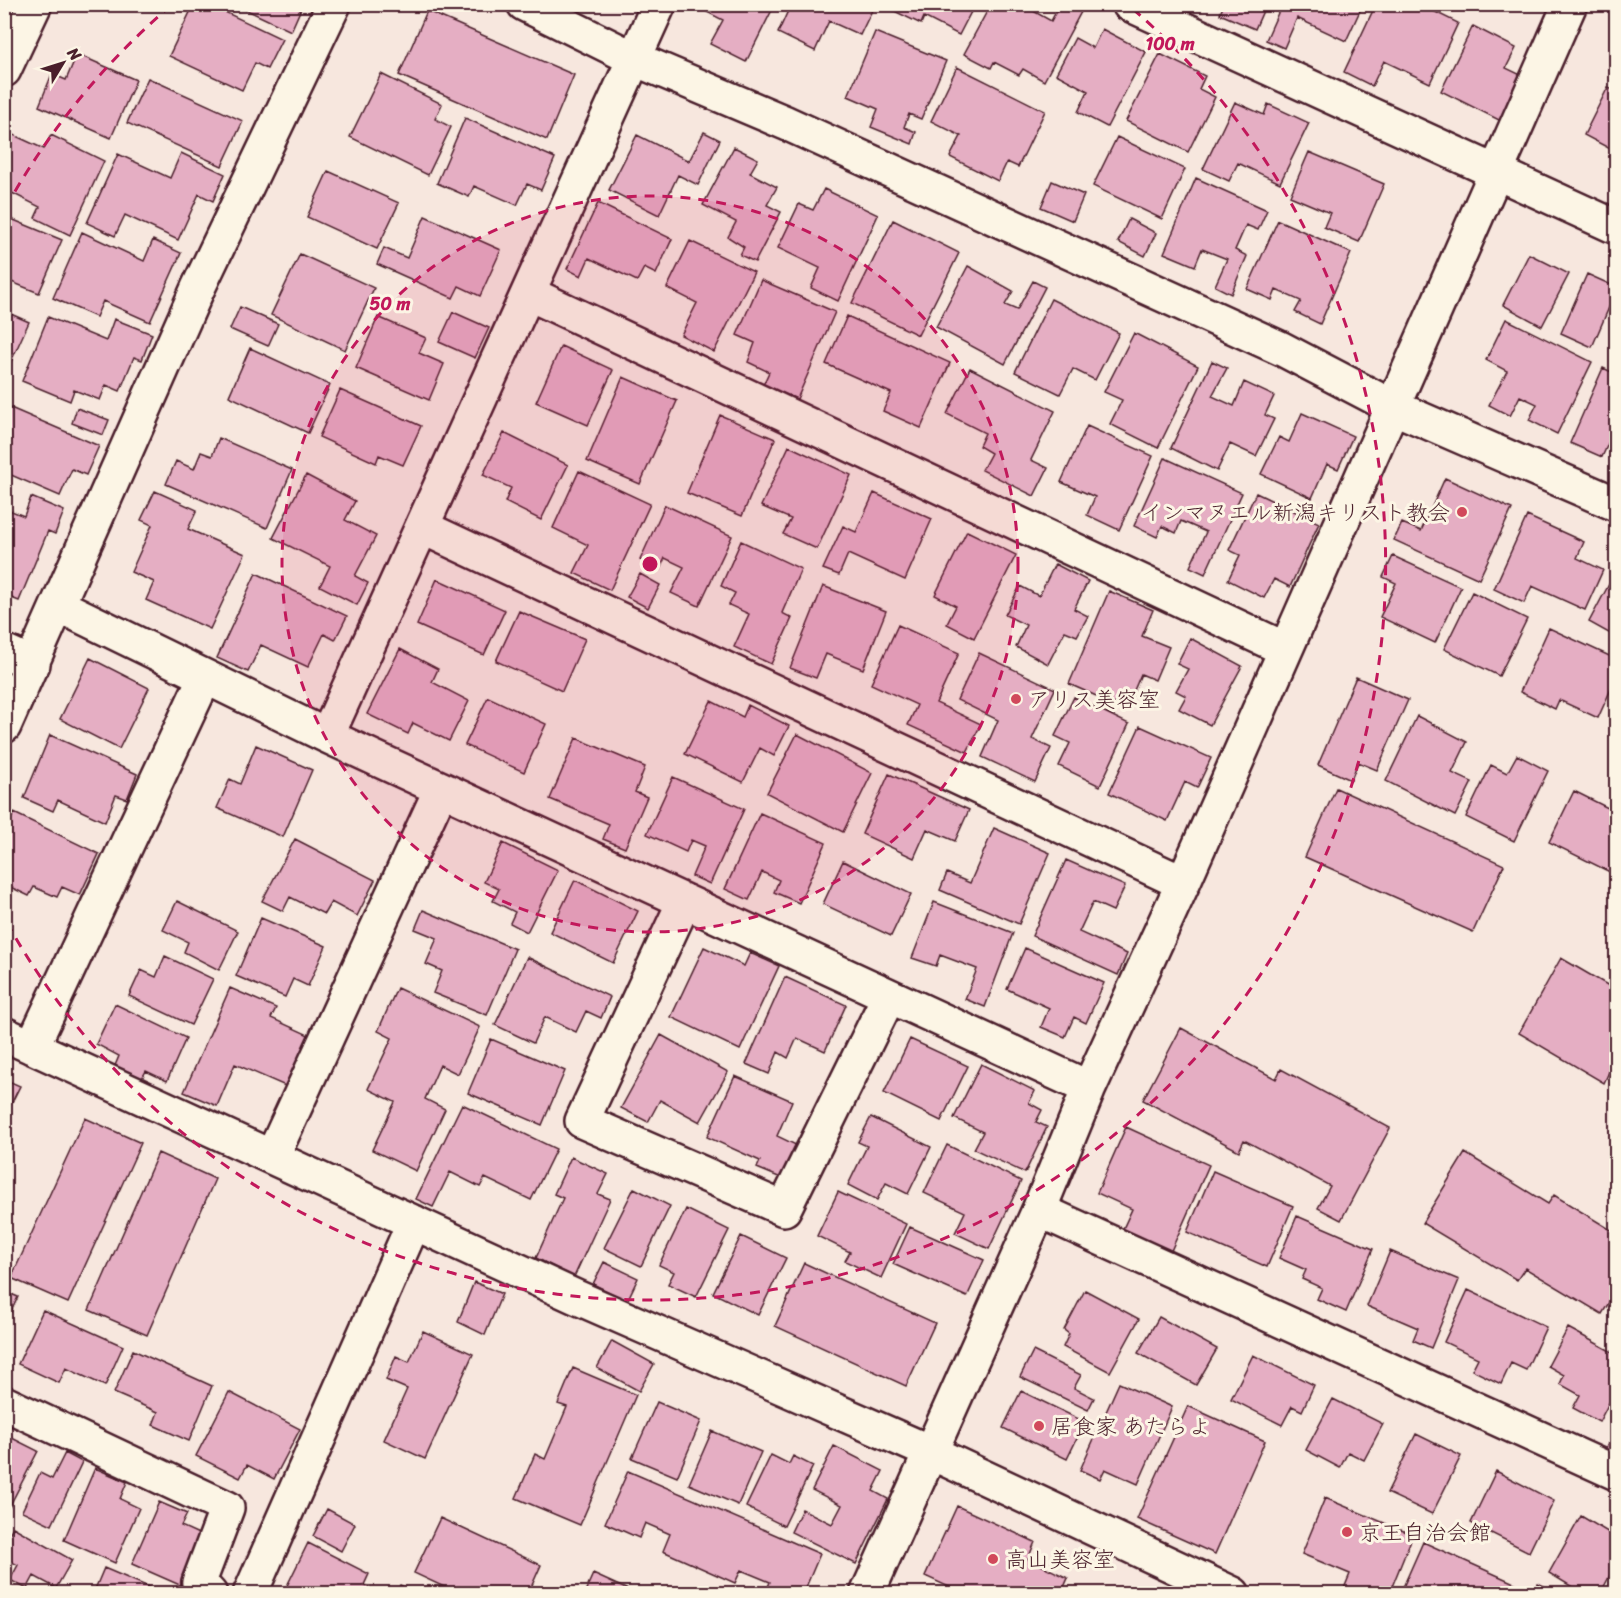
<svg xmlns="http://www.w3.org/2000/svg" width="1621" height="1598" font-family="Sriracha,'Klee One',sans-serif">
  <rect width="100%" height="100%" fill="#f7e7de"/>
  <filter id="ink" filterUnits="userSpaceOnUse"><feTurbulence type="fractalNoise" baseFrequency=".0167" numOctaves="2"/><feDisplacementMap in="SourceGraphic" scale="12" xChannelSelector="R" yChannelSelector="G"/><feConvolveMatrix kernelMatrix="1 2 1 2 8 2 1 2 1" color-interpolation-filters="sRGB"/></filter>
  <g filter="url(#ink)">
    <path fill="#e5aec3" stroke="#4a1f2b" stroke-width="1.5" d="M194,4h14l74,35 -15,30 -12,-6 -13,27 -73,-34z
      M234,4h69l-12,27z
      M699,4h76l-29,58 -36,-18 13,-24 -26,-13z
      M791,4h84l-15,31 -31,-14 -14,30 -37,-18z
      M888,4h87l-16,31 -35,-18 -3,7 -35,-17z
      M991,4h30l30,17 9,-17h11l11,6 -38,71 -21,-12 -4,6 -25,-13 -3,6 -27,-14z
      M1224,4h42l-11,25 -35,-15z
      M1282,4h81l-17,37 -49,-23 -13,30 -18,-8z
      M1376,4h43l39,19 -28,60 -46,-22 -12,25 -28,-14z
      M427,11l147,64 -27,65 -148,-65z
      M1473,26l43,22 -10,20 17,8 -22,45 -60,-30z
      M1102,29l44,23 -39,75 -29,-15 10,-21 -32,-17 19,-36 18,10z
      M875,32l71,29 -25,58 -12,-5 -5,13 12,5 -4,12 -41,-17 7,-18 -30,-13z
      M77,54l59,26 -25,58 -72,-32 13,-32 14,6z
      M1160,54l45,22 -6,13 16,8 -27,55 -62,-31z
      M957,67l88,44 -27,56 -11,-5 -9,19 -48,-24 11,-21 -30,-15z
      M381,74l61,30 -7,15 16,8 -23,48 -78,-38z
      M148,78l95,43 -21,45 -95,-43z
      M1608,87l8,5v60l-32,-17z
      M1235,102l29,13 4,-11 41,19 -29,60 -42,-20 -9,18 -26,-12z
      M465,118l90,40 -14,32 -14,-6 -10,21 -43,-19 -5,11 -32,-14z
      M5,131l39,18 7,-14 53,26 -34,74 -35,-17 5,-11 -36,-18z
      M704,132l16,8 -22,45 -20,-10 -19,40 -50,-25 28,-55 52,26z
      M1117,137l68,32 -23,50 -69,-33z
      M734,147l24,12 -8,14 27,14 -10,18 14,7 -26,50 -15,-7 4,-8 -16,-10 8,-15 -33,-17z
      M1309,152l75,32 -25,58 -35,-15 6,-14 -40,-17z
      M181,153l44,21 -12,27 -14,-7 -21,46 -53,-25 -10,21 -28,-13 31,-69 52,24z
      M328,171l71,32 -22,46 -70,-32z
      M1196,178l71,32 -9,20 -12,-5 -11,25 12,6 -16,38 -16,-8 12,-27 -25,-10 -7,17 -31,-13z
      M1052,181l32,14 -11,26 -32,-14z
      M824,189l54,26 -40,86 -27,-13 9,-20 -42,-20 21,-44 14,6z
      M598,203l74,36 -16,35 -12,-6 -7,13 -48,-23 -8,18 -14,-7z
      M4,216l58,24 -23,53 -35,-14z
      M425,216l76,34 -21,46 -21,-10 -6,12 -76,-34 7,-16 23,10z
      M1129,219l27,14 -11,23 -27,-14z
      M893,220l66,33 -41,82 -66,-32z
      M1278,220l73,33 -31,71 -25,-12 6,-11 -25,-11 -4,10 -25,-11z
      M82,232l62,29 9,-21 28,13 -31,69 -47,-21 -7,16 -43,-19z
      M690,241l64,31 -40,80 -33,-17 16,-32 -30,-15z
      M300,254l74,34 -29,62 -74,-35z
      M1529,254l40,20 -27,52 -39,-21z
      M968,266l45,25 -8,14 12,5 16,-29 12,6 -40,77 -69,-37z
      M1587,274l29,13v4l-24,56 -31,-14z
      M761,280l74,32 -38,87 -34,-14 6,-13 -21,-10 7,-19 -18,-8z
      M1051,299l68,34 -24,47 -22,-11 -13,25 -45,-22z
      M240,307l38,17 -10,22 -38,-17z
      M4,311l25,11 -25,55z
      M453,312l36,16 -14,30 -36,-16z
      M847,316l103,47 -29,65 -38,-17 8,-18 -65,-29z
      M48,317l58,24 8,-22 38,15 -10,26 -8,-3 -14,34 -14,-6 -6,15 -26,-10 -4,11 -48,-20z
      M378,317l48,21 -7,15 25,11 -15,36 -73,-32z
      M1506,319l86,43 -35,72 -28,-14 8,-16 -17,-8 -10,20 -21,-11 18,-34 -21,-11z
      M1134,333l64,33 -40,82 -48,-24 12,-24 -18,-8z
      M561,346l52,24 -25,55 -52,-23z
      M250,348l80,37 -22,48 -79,-37z
      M1212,361l15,7 -15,28 22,10 10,-24 30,14 -9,19 9,4 -18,37 -26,-12 -13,27 -46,-23z
      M970,368l85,43 -24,49 17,8 -14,28 -52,-26 9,-17 -12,-7 6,-13 -38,-19z
      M1603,368l13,6v52l-14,31 -32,-14z
      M623,377l54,24 -37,83 -53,-23z
      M340,390l81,36 -18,39 -24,-10 -3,8 -57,-26z
      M6,406l93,40 -13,29 -14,-6 -12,27 -56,-24v-62z
      M77,408l32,12 -6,15 -31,-12z
      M1302,413l51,23 -15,33 -11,-5 -15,34 -51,-24 18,-37 10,5z
      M720,415l55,24 -33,77 -55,-23z
      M1087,426l66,30 -34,74 -32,-15 8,-18 -34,-15z
      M504,433l64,32 -27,55 -36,-18 6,-14 -28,-13z
      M219,438l73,32 -25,58 -101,-44 10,-23 18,8 7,-17 11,4z
      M789,446l62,29 -34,74 -34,-15 8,-15 -30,-13z
      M1165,458l77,35 -37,81 -15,-7 16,-35 -25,-11 -5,12 -14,-7 -5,11 -23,-11z
      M579,471l71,33 -40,86 -36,-17 14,-28 -35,-17z
      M306,475l49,26 -10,19 31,16 -21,40 13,7 -11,22 -37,-19 10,-20 -57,-28z
      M1445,478l67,31 -33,70 -85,-39 8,-17 19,8z
      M155,491l42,19 -9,19 57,25 -35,75 -64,-29 8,-18 -23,-10 21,-47 -11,-5z
      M874,493l58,26 -27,61 -57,-26 -9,21 -16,-6 20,-43 13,6z
      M1256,493l63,30 -29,64 -16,-8 -10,19 -36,-18 12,-25 -11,-5z
      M31,497l33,14 -9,23 -7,-3 -29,70 -15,-6v-87l20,8z
      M665,505l67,31 -33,70 -28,-13 13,-26 -19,-9 -5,11 -20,-9z
      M1527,516l57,26 -7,16 26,12 -18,40 -53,-24 -8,17 -30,-14z
      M967,531l49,24 -42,83 -27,-14 9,-18 -21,-11z
      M741,541l60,28 -19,44 10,5 -21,46 -37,-17 15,-33 -20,-9 6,-12 -14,-7z
      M1393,556l68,31 -26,56 -55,-26 16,-34 -13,-6z
      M1055,564l33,17 -14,28 14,7 -11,20 -12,-5 -17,33 -32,-17 10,-22 -21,-10 15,-29 19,10z
      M1616,571v66l-27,-15z
      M256,573l91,43 -12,24 -11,-6 -16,33 -47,-22 -13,27 -31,-14z
      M640,574l20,11 -12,23 -21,-11z
      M437,579l68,31 -21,45 -67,-30z
      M823,586l63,25 -23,58 -37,-15 -10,24 -26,-10z
      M1109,591l44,19 -11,26 27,11 -14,33 -14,-6 -15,35 -57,-25z
      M1472,592l55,27 -28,57 -55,-27z
      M519,611l66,28 -23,52 -66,-30z
      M898,625l61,28 -23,50 45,21 -14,28 -59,-27 9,-20 -46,-21z
      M1549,628l67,31v19l-18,40 -39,-18 -4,9 -35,-17z
      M1190,638l52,28 -32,59 -31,-16 7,-13 -10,-5 12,-22 -11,-5z
      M400,649l38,20 -6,13 37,19 -20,40 -36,-18 -5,11 -41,-20z
      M979,653l76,36 -23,50 19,9 -16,34 -53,-25 16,-37 -41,-20z
      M90,658l59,30 -30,61 -59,-30z
      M1356,677l52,23 -31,70 -19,-8 -7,18 -33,-15z
      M488,697l58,27 -22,48 -59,-27z
      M1074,697l55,27 -29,62 -41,-20 11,-23 -15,-7z
      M711,701l32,16 5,-12 41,21 -15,30 -14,-8 -17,34 -58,-28z
      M1417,716l50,26 -15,31 20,9 -17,34 -69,-35z
      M1140,726l71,32 -14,30 -12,-6 -18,39 -58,-28z
      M797,734l75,39 -29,59 -76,-39z
      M50,735l87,39 -10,25 -11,-4 -11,27 -47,-22 -5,11 -29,-13z
      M576,738l69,29 -10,25 12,5 -22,51 -22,-9 6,-15 -59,-25z
      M256,745l56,25 -29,67 -66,-29 13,-29 10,5z
      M1517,755l31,16 -34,70 -48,-24 25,-52 16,8z
      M889,774l80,36 -14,31 -28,-12 -13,29 -52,-24z
      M673,777l71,32 -34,75 -18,-8 13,-30 -14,-6 -5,12 -39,-18z
      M1336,788l168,77 -31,67 -168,-75z
      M1574,791l42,21v63l-67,-33z
      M14,813l85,41 -19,41 -18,-8 -5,10 -23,-10 -5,9 -25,-12v-51z
      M760,813l66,30 -27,60 -25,-11 5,-12 -17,-8 -13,28 -24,-11z
      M994,828l56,25 -31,71 -79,-34 7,-17 23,10z
      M295,839l80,41 -18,36 -26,-14 -7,12 -34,-17 -7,14 -21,-10z
      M503,843l55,27 -31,62 -17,-9 5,-11 -22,-11 6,-12 -15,-7z
      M1066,860l59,26 -12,25 -20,-9 -14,30 48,22 -9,21 -86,-39z
      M843,861l68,33 -20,42 -68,-32z
      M575,880l63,31 -25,52 -63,-31z
      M177,901l61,30 -19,39 -35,-18 4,-10 -25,-12z
      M934,902l79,31 -28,74 -20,-8 12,-30 -37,-14 -4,11 -24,-8z
      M423,910l92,39 -28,66 -54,-22 9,-22 -16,-7 11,-26 -22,-9z
      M261,918l65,28 -18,40 -15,-7 -8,18 -49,-21z
      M704,947l40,19 6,-13 29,13 -39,84 -69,-33z
      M1025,948l79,35 -18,40 -12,-6 -9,20 -24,-10 8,-19 -42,-19z
      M165,956l48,23 -22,46 -62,-29 12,-26 15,7z
      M527,957l83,40 -9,21 -15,-7 -10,21 -31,-15 -12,26 -38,-18z
      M1561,958l55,32v87l-7,-5 -5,11 -85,-50z
      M785,977l61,28 -21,46 -28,-13 -9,20 -10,-6 -9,22 -23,-10z
      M230,988l46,20 -5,10 42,19 -23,51 -55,-24 -18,42 -33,-14z
      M397,988l83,39 -22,47 -18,-9 -15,34 20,10 -29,62 -44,-21 23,-48 -27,-13 24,-51 -14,-7z
      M115,1004l71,34 -19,43 -21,-10 -5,9 -27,-12 5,-12 -23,-12z
      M1181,1028l95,51 5,-10 109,59 -49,92 -23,-12 12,-22 -86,-46 -5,11 -96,-51z
      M661,1035l67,37 -28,50 -40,-22 -12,22 -27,-14z
      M491,1039l74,32 -23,54 -74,-32z
      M910,1039l58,27 -27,55 -57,-28z
      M981,1064l54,27 -6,12 13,7 -6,12 11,5 -22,46 -51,-24 9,-17 -29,-14z
      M735,1076l57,25 -15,35 19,9 -15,33 -24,-10 3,-7 -53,-24z
      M4,1079l16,7 -16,32z
      M462,1104l94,45 -25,51 -46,-22 -5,9 -30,-15 -17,35 -17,-8z
      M871,1117l60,30 -23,47 -22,-11 -9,17 -29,-15 19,-39 -9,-4z
      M85,1118l56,25 -73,160 -57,-25z
      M1126,1127l83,38 -39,88 -48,-22 10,-22 -35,-16z
      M947,1145l74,36 -32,68 -34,-16 10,-21 -41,-19z
      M158,1153l57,26 -68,156 -58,-25z
      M1465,1153l83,51 6,-9 62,38v58l-14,23 -77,-46 -8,12 -95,-57z
      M571,1157l37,17 -10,20 12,5 -36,78 -38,-19 27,-60 -9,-4z
      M1213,1171l80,35 -26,61 -80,-35z
      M634,1188l36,18 -29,60 -37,-18z
      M838,1192l68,32 -25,54 -36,-17 5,-9 -33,-16z
      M686,1209l43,21 -33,67 -28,-13 6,-12 -15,-7z
      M1297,1216l76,33 -27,63 -29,-13 5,-11 -20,-9 4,-9 -27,-12z
      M910,1227l74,33 -17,37 -74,-33z
      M741,1236l45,22 -28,57 -45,-22z
      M1390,1251l69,29 -28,68 -18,-8 5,-12 -51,-22z
      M604,1262l34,16 -11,23 -34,-17z
      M804,1263l131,60 -29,63 -131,-60z
      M474,1282l28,12 -17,41 -27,-13z
      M1085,1290l54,29 -29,53 -47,-25 6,-13 -5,-4z
      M1468,1290l78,37 -20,43 -15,-7 -10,21 -29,-14 6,-12 -34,-16z
      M4,1291l14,6 -14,29z
      M43,1310l80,36 -18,40 -39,-18 -7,15 -41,-19z
      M1159,1317l58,32 -21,36 -58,-32z
      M1568,1328l48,26v35l-17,33 -26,-14 7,-13 -20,-11 4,-9 -16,-9z
      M423,1331l50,23 -48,105 -41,-19 23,-51 -21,-9 10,-24 13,6z
      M612,1341l42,23 -15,27 -42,-23z
      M133,1350l79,36 -23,55 -36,-16 5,-13 -44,-19z
      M1033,1351l48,24 -7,13 20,10 -6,12 -68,-33z
      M1253,1355l61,30 -12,26 -10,-5 -10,19 -51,-26z
      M573,1368l63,27 -56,130 -64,-27 19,-44 10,5 22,-52 -9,-3z
      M1119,1383l53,24 -34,77 -33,-15 -5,10 -20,-9z
      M1021,1391l64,31 -18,37 -64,-31z
      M229,1392l71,37 -26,50 -27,-14 -7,13 -44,-22z
      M1333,1399l50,25 -19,36 -16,-8 -8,16 -34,-18z
      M657,1402l44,19 -24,56 -45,-19z
      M1188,1406l77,35 -50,113 -78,-35z
      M1616,1427v29l-11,-6z
      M712,1431l49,21 -23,53 -49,-21z
      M4,1434l34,17 -32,62 -2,-1z
      M1416,1434l45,22 -29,58 -45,-21z
      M834,1446l49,25 -10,20 15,8 -32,65 -65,-32 11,-23 30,15 10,-19 -30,-15z
      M65,1453l17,9 -30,63 -30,-14 18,-38 12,6z
      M771,1455l18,9 4,-8 20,10 -29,60 -38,-19z
      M95,1468l32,14 -7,17 19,9 -24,55 -51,-23z
      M628,1471l192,83 -17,40h-38l5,-12 -29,-12 -6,13 -72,-32 7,-17 -25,-11 -6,15 -34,-15z
      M1496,1471l58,30 -25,51 -58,-29z
      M1325,1498l88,37 -24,59h-40l-6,-3 7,-17 -48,-20z
      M159,1502l28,12 -6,12 22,10 -21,50 -50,-22z
      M957,1506l78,36 -7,17 40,19 -7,16h-97l-39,-18z
      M327,1509l28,15 -14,27 -28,-15z
      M1581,1516l35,21v27l-16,30h-16l-35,-21z
      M440,1518l101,47 -13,29h-69l-45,-21z
      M13,1527l59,33 -16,28 -22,-12 -7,13 -17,-9 8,-15 -14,-7v-16z
      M1423,1542l100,45 -2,7h-64l-4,-2v2h-53z
      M308,1543l61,31 -5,11 16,9h-97z
      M104,1568l61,26h-72z
      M593,1574l44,20h-53z
      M1538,1583l21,11h-26z
      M400,1585l20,9h-24z"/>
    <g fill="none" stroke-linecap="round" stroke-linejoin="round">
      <defs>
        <path id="minor" d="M524,4l111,55 151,64 496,226 111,58 223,97
          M1129,4l487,223
          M4,70l31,-66
          M528,293l757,356
          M422,527l761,356
          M58,605l269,131 762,352
          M4,651l29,13
          M4,726l194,-438 136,-284
          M327,736l332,-732
          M684,902l-102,219 202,88 105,-213
          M4,1034l572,263 354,155 303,142
          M32,1047l173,-370
          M272,1157l169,-368
          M1039,1210l577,263
          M4,1403l223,105 -28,74 11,12
          M250,1594l164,-372
          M867,1594l172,-384 50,-122 94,-205 387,-879"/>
      </defs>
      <use href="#minor" stroke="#4a1f2b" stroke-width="38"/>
      <use href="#minor" stroke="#fcf5e5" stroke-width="33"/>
    </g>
  </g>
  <circle cx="650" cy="564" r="368" fill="#c2185b" fill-opacity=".12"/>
  <g fill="none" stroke="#c2185b" stroke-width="3" stroke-dasharray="10 8">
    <circle cx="650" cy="564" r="368"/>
    <path d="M6 207A736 736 0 0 1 167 9M1133 9A736 736 0 1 1 6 921"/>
  </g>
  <g fill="#d1495b" stroke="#fcf5e5" stroke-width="2">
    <circle cx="1462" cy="512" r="6"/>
    <circle cx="1016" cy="699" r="6"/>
    <circle cx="1039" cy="1426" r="6"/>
    <circle cx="1347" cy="1532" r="6"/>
    <circle cx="993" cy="1559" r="6"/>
  </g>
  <g text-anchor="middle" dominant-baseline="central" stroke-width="6" stroke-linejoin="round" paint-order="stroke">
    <g font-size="22" fill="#4a1f2b" stroke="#fcf5e5" text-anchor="start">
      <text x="1450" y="512" text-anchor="end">インマヌエル新潟キリスト教会</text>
      <text x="1028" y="699">アリス美容室</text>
      <text x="1051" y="1426">居食家 あたらよ</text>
      <text x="1359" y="1532">京王自治会館</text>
      <text x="1005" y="1559">高山美容室</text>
    </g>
  </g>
  <circle cx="650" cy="564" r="9" fill="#c2185b" stroke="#fcf5e5" stroke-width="3"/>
  <g font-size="18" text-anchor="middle" font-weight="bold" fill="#c2185b" stroke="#fcf5e5" stroke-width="6" stroke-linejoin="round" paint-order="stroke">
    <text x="1170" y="50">100 m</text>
    <text x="390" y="310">50 m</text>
  </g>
  <rect width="1621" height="1598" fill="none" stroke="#fcf5e5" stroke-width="24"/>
  <rect x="12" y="12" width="1597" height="1574" fill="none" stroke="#4a1f2b" stroke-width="2" filter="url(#ink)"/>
  <g transform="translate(63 63) rotate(52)" stroke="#fcf5e5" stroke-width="4.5" paint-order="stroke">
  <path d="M0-4.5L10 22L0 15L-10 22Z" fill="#4a1f2b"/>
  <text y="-9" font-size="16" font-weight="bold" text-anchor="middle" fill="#4a1f2b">N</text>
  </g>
</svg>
